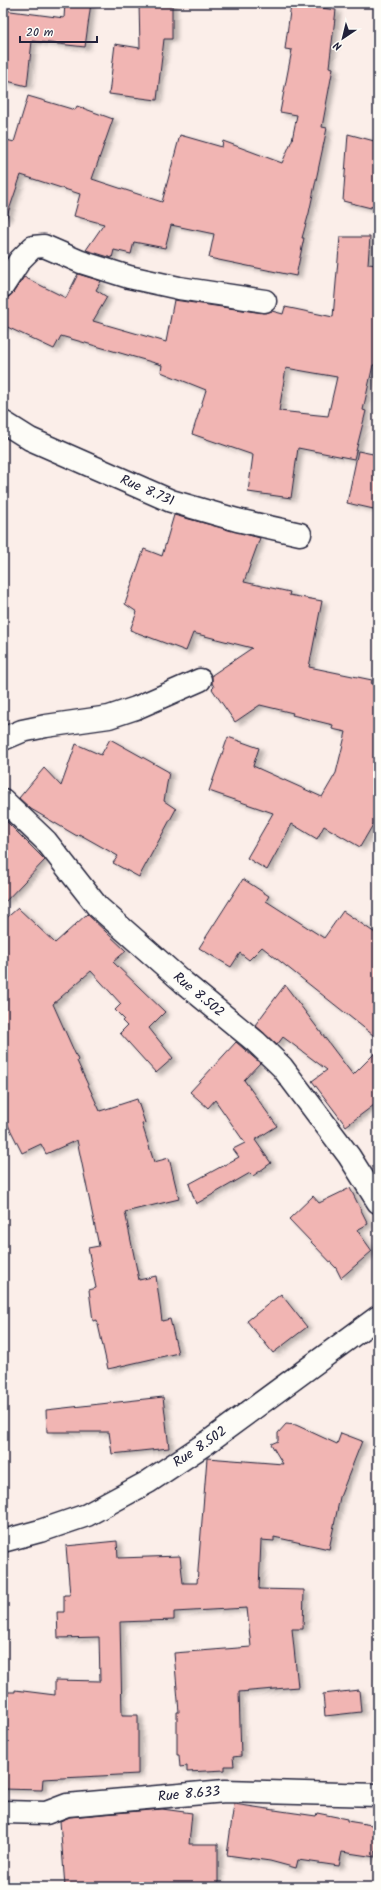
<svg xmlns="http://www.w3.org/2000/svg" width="381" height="1890" font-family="Kalam,sans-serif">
  <defs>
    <filter id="shadow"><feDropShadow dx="4.5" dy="2.5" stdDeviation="2" flood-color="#0004"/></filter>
  </defs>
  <rect width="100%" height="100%" fill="#fbeee9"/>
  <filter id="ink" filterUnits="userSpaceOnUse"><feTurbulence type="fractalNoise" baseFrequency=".025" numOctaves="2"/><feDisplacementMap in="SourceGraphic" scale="8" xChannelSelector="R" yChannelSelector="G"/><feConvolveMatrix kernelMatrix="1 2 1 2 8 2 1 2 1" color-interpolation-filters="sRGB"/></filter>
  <g filter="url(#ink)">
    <path fill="#f1b5b3" stroke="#22223b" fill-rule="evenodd" filter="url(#shadow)" d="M65,3h26l-6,44 -53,-6 -5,45 -24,-6v-70l61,8z
      M139,3h33v36h-8l-7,61 -48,-6 6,-50 25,4z
      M291,4l45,6 -7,57 4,1 -11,59 5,1 -18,85 -7,25h2l-8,38 -87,-18 5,-24 -43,-9 -6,23 -31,-6 -3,12 -17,-4 -2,8 -26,-8 18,-26 -30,-8 6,-22 -59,-19 -15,44h-3v-80l11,3 14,-46 47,14 2,-4 36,13 -21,60 70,23 18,-67 42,12 1,-6 59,22 10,-23 5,-25 -17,-3 12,-62 -7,-1z
      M348,134l30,8v66l-7,-2v2l-28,-7z
      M340,237h30l-2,27 10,1v100h-5l-10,45 3,1 -12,48 -56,-11 -7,50 -43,-6 5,-37 -61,-21 14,-44 -45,-18 1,-7 -101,-29 -7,13 -51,-24v-27l6,-1 4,-4 11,-16 42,21 12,-24 23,7 -5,9 11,7 -14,24 73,21 8,-42 89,13 9,-2 11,3 2,-7 48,10zM286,368l51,9 -9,39 -49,-5z
      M358,451l20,4v55l-31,-7z
      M174,515l86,23 -16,44 46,10 -1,3 33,6 -13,66 63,13 -1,4 7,1v131l-18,31 -36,-21 -7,13 -25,-15 -25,46 -20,-12 26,-45 -64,-22 19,-54 31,11 -6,18 69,31 14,-24 10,-41 -14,-3 1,-4 -41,-10 1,-2 -33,-8 -25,17 -23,-33 2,-2 -2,-4v-8l40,-27 -59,-15 -7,18 -56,-21 7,-18 -12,-8 19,-55 18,7z
      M110,739l59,33 -5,29 12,8 -37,68 -26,-14 5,-7 -39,-22 -2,2 -46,-27 -12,-11 25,-30 17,18 15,-42 25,11z
      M3,818l42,42 -42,44z
      M243,879l26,17 -3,5 58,37 19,-27 35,24v104l-116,-92 -13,13 -9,-7 -9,14 -32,-19z
      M18,908l37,35 32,-29 39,37 -13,11 52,50 -16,16 24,30 -17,15 -36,-40 7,-7 -5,-5 2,-2 -9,-9 6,-6 -30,-33 -38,33 25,56 -1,1 23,50 37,-12 8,24 -3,1 12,38 15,-4 10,41 -54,13 14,68 17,-4 6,45 8,-2 8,34 -70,16 -11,-49 -4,1 -4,-31 7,-2 -8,-40 11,-2 -22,-106 -31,14 -5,-10 -19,9 -19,-38v-194z
      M285,985l68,90 25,-25v52l-32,24 -34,-45 15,-11 -44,-33 -6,8 -22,-20z
      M236,1042l24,21 -16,17 33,46 -22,14 16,23 -18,13 -3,-3 -54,31 -7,-20 50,-27 -6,-8 12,-6 -30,-43 -7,8 -18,-16z
      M350,1188l18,36 -11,6 15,21 -31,27 -5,-10 -47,-49 24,-23 6,7z
      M281,1294l26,33 -34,26 -26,-32z
      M163,1397l6,51 -57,6 -3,-22h-62l-1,-22z
      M286,1424l10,1 41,19 4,-11 21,8 -22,56 -11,52 -55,-12v4l-13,-1 -2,49 45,1 -1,39h-11l6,58 -59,5 2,64 -8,1 1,9h-9v4l-38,2v-6l-7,1 -1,-12h-2v-43h2l-5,-59 77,-6 -4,-39 -73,4v8l-54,2 2,93h16v59l-95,5 -1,11 -39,-1v-97h12v-2l40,5v-15l45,1 -1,-44 -41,1 -1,-26h7v-17h6l-4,-49 51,-5 1,17 62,-2 3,27h14l10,-125 76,6 -12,-20 7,-3v-8z
      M359,1690l2,22 -36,4 -2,-22z
      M234,1804l54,8 28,4 1,-3 30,6v2l31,5 -3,31 -33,-5 -3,14 -41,-6 -2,8 -26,-7 -43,-6z
      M162,1809l30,4 -3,31h29v41l-52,1v1h-101l-5,-66 10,-4z"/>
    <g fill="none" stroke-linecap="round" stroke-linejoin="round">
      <defs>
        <g id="minor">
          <path d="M3,286l17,-26 13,-13 11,-1 37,16 48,15 50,11 86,13"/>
          <path id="s1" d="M3,422l27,17 141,62 66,19 63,14"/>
          <path d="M3,739l19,-8 24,-5 63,-9 27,-9 64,-28"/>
          <path id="s2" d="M3,800l43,41 51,65 86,76 73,60 26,25 67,89 29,46"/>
          <path id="s3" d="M3,1541l37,-10 47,-16 61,-33 60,-40 170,-125"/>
          <path id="s4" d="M3,1812l43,1 21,-8 158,-14 153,4"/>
        </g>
      </defs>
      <use href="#minor" stroke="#22223b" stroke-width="25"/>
      <use href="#minor" stroke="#fdfcf7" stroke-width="22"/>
    </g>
  </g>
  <g text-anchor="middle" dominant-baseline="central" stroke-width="3.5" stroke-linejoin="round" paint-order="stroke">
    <g font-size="14" fill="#22223b" stroke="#fdfcf7">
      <text stroke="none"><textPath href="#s1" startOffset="160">Rue 8.731</textPath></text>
      <text stroke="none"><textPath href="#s2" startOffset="277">Rue 8.502</textPath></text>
      <text stroke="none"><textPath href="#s3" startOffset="220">Rue 8.502</textPath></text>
      <text stroke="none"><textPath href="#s4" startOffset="188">Rue 8.633</textPath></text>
    </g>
  </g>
  <rect width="381" height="1890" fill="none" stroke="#fdfcf7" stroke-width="16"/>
  <rect x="8" y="8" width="365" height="1874" fill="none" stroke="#22223b" stroke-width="1.5" filter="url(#ink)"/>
  <g transform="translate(343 38) rotate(215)" stroke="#fdfcf7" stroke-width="3" paint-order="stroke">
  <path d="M0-3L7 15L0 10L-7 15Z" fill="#22223b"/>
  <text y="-6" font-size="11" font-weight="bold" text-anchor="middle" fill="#22223b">N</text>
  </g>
  <path d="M20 36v6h77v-6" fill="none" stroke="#22223b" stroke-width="2"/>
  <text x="26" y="36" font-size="12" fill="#22223b" stroke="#fdfcf7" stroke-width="3" paint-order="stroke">20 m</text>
</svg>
